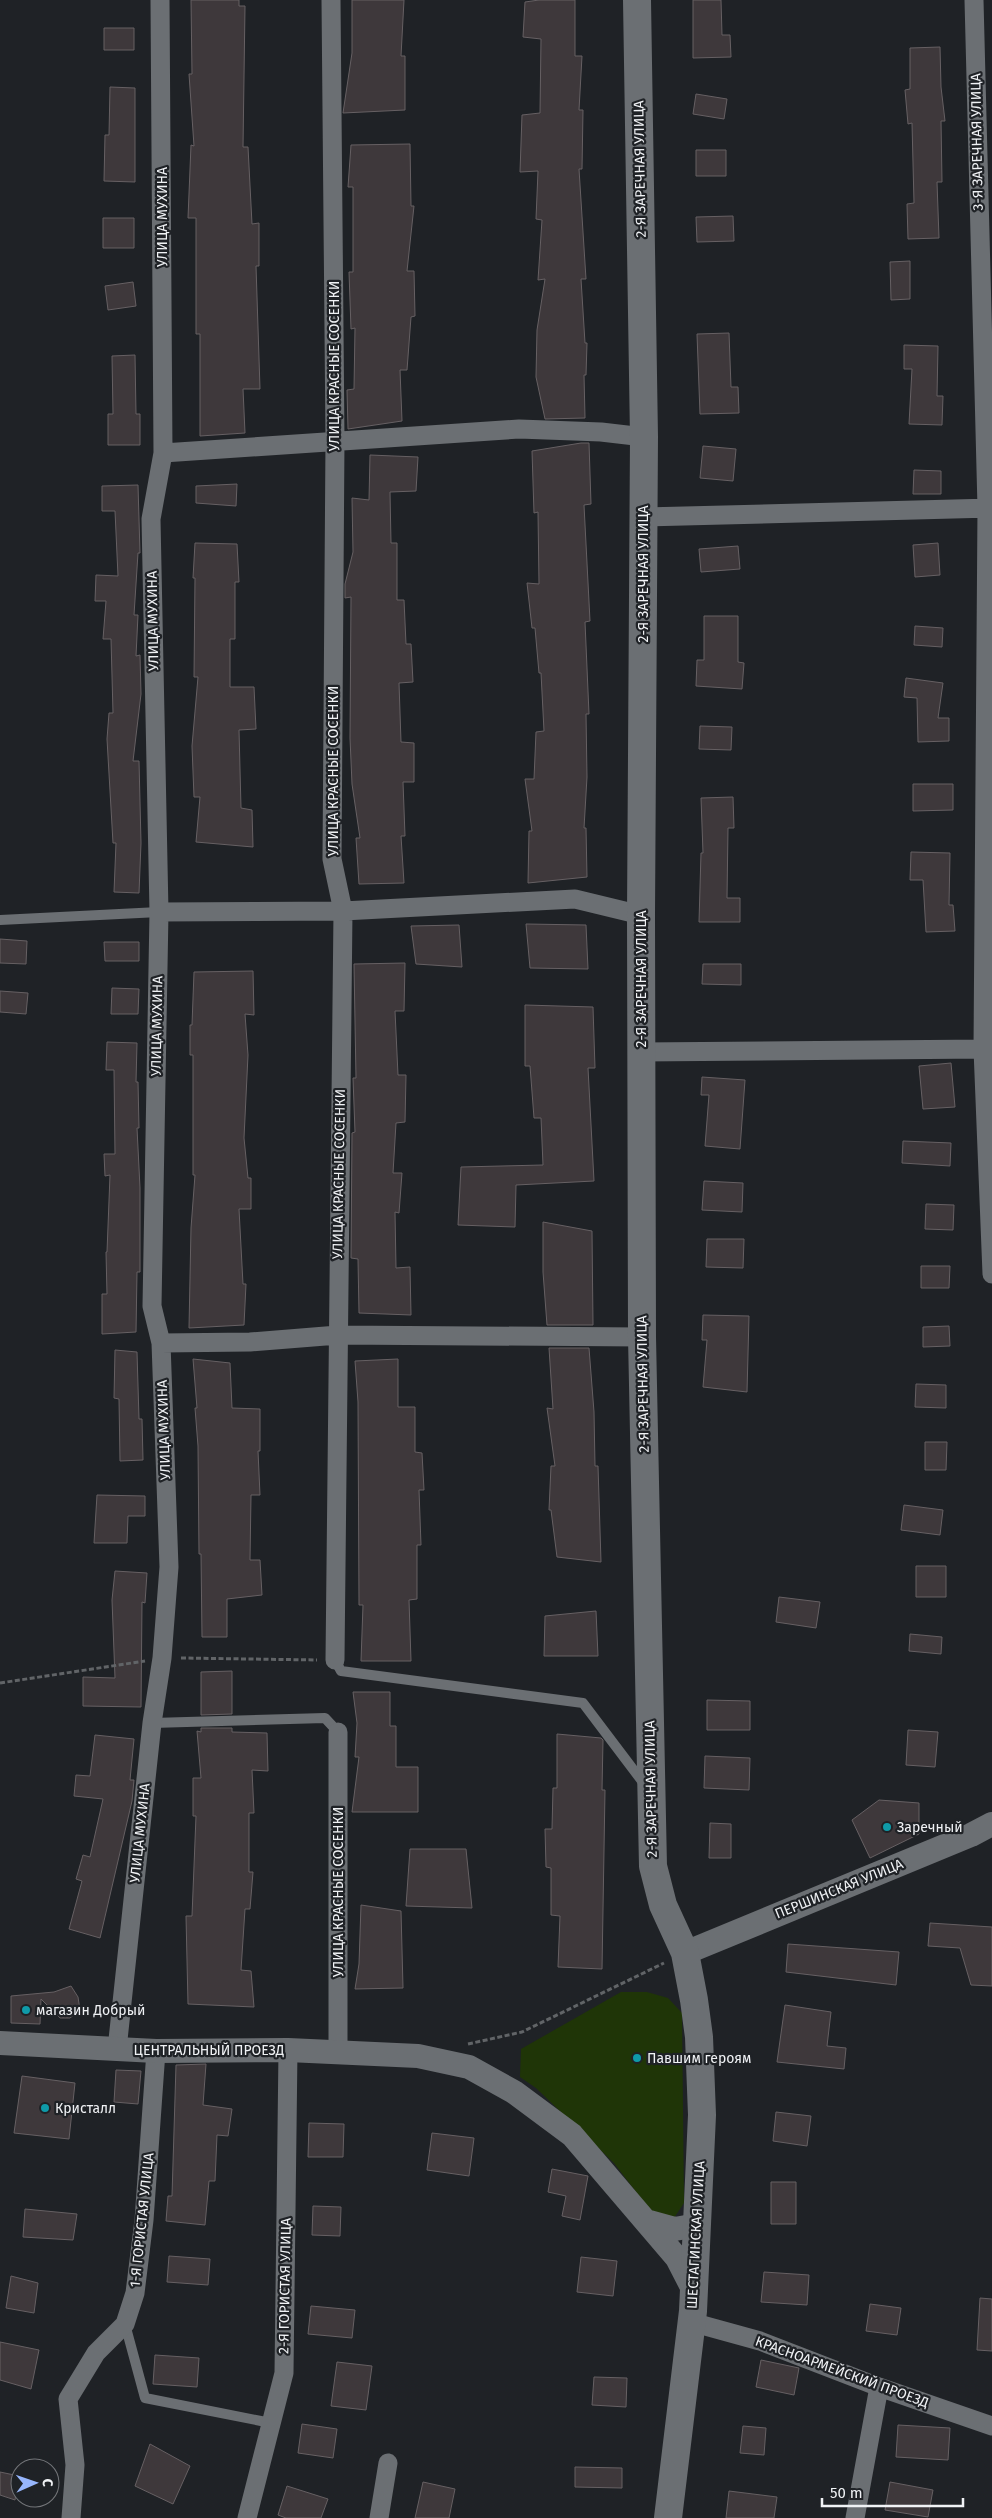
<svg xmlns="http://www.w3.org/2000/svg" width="992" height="2518" font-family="'Fira Sans',sans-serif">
  <rect width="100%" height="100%" fill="#1f2226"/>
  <path fill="#1f3507" d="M621,1992h26l21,6 14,15 2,190 -10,15 -21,-4 -39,-51 -78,-75 -16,-11 1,-28z"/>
  <path fill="#3e383b" stroke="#666063" d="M191,0h48v6h6l-2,141h5l4,77 7,-1v43h-3l4,123h-17l2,44 -45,3v-102h-4v-116h-8l3,-73 3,1 -5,-72h3z
    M352,0h52l-3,56h4v54l-62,3 9,-60z
    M539,0h36v56h7l-3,54h4l-1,59h-3l7,110h-5l4,64h2l-1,32h-2l1,43 -40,1 -9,-42 1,-47 8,-51 -7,1 4,-60 -6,-1 2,-48 -18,1 2,-57 18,-2 1,-74 -18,-2 2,-35z
    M693,0h28l1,35h8l1,22 -38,1z
    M104,28h30v22h-30z
    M940,47l1,40 4,34h-4l1,61h-5l2,56 -31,1 -1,-35 7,-1 -2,-80 -4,1 -3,-34 5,-1v-41z
    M110,87l25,1v94l-31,-1 1,-46h4z
    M696,94l31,5 -3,20 -31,-5z
    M410,144l1,62h3l-7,65h7l1,45 -4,1 -4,53h-7l2,51 -54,8 -1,-39 7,-1 1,-61 -4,1 -2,-57h4v-85h-5l3,-42z
    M696,150h30v26h-30z
    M733,216l1,25 -37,1 -1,-25z
    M103,218h31v30h-31z
    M910,261v38l-19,1 -1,-38z
    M133,282l3,24 -28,4 -3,-24z
    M729,333l2,54h7l1,26 -39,1 -3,-80z
    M904,345l34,1 -1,50h6l-1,29 -33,-1 3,-55h-8z
    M135,355l1,59h4v31h-32v-31h5l-1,-58z
    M581,443h8l2,61 -7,1 6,116 -5,1 4,92h-3l1,63 -3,51h2l1,49 -59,6 1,-52h3l-7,-52h9l2,-47 8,-1 -3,-58h-2l-4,-45h-3l-5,-45 12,1 -1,-72 -4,1 -2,-62z
    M703,446l33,3 -3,32 -33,-3z
    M370,455l48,2 -2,34 -26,1 1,51h6v57h7l2,44h5l2,38 -14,1 2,59 13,1v39h-11l2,54h-4l3,47 -45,1 -3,-46h4l-8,-54 -2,-46 1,-141 -6,1v-14l8,-32 -1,-54 17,2z
    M914,470l27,1v23h-28z
    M237,484l-1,22 -40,-3v-17z
    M138,485l2,68h-2l-4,62h4l-2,41 4,-1 1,39 -8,67h6l2,82 -2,50 -25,-1 2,-49h-3l-6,-104 2,-26h4l-2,-74h-8l3,-38h-11l1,-26 22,1 -3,-65h-13v-25z
    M195,543l42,1 2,38h-4v57h-5v48h24l2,42 -17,1 2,78 11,2 1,37 -57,-5 4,-45h-6l-2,-51 6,-69h-4l1,-99h-2z
    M938,543l2,32 -25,2 -2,-32z
    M738,546l2,23 -39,3 -2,-23z
    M704,616h34v46l6,1 -2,26 -46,-3 1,-26h7z
    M915,626l28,2 -1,19 -28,-2z
    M906,678l37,5 -5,35h11v23l-31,1 -1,-44 -13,-1z
    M700,726l32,1 -1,23 -32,-1z
    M913,784h40v26l-40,1z
    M733,797l1,31h-6l-1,70h13v24h-41l2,-69h2l-2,-55z
    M911,852l39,1 -1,52h4l2,26 -29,1 -3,-52h-13z
    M526,924l60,1 2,44 -58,-1z
    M459,925l3,42 -46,-3 -5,-38z
    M0,939l27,2 -1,23 -26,-1z
    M104,942h35v19h-34z
    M405,963l-1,48h-9l3,64h8l-1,47 -9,1 -3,50h9l-3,40 -4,-1 1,56 14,-1 1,48 -52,-2 -1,-54 -7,-1 1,-125 3,-1 -2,-54h3l-2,-114z
    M703,964h38v21l-39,-1z
    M253,971l1,44 -9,-1 3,41 -4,83 4,40h3v31h-12l4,75h3l-2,41 -55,3 2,-100 4,-53h-2v-120h-3v-30h2l2,-53z
    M112,988l27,1 -1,25h-27z
    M0,991l28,2 -2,21 -26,-2z
    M525,1005l68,2 2,61h-7l6,113 -78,4 -1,42 -57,-2 3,-58 82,-2 -2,-47h-7l-4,-52h-5z
    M107,1042l30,1 -1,39h2l1,46h-2l3,60v84h-3l-1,60 -34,2v-40h5l-1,-42h1l3,-77 -5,1 -1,-22h11l-1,-84h-8z
    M951,1063l4,44 -32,2 -4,-43z
    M702,1077l43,3 -5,69 -35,-3 4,-51h-8z
    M903,1141l48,2 -1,23 -48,-3z
    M704,1181l39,2 -1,29 -40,-2z
    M926,1204l28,1 -1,25 -28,-1z
    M543,1222l49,9 1,94h-46l-4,-53z
    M707,1239h37l-1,29 -37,-1z
    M921,1266h29l-1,22h-28z
    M703,1315l46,1 -2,76 -44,-5 4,-47h-5z
    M949,1326l1,20 -27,1v-20z
    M549,1348h40l5,64 1,54h3l3,96 -44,-5 -6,-47h-2l2,-44h4l-8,-58 6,1z
    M115,1350l22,2 2,67h3l1,41 -23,1 -1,-62 -5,-1z
    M193,1359l37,4 2,45 28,1v42h-2l2,44h-9l-1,65h10l2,35 -35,4v38h-25l-1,-83h-2l-1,-108 -3,-38h2z
    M398,1359v48h17v45l7,1 2,37h-5l2,55h-4v54l-8,1 2,61h-50l2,-56h-4l-1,-203 -3,-41z
    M916,1384l30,1v23l-31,-1z
    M925,1442h22l-1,28h-21z
    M97,1495l48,1v20h-17l-1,27h-33z
    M904,1505l39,5 -3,25 -39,-5z
    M916,1566h30v31h-30z
    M115,1571l32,2 -2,30 -3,-1 -1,105 -58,-1v-29l32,1 -3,-78z
    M779,1597l41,5 -4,26 -40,-6z
    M596,1611l2,45h-54l1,-40z
    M910,1634l32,3 -1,17 -32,-3z
    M232,1671v43l-31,1v-43z
    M353,1692h37v34h6v41h22v45h-66l7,-55h-4l2,-34z
    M707,1700l43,1v29h-43z
    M201,1728h31v4l35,1 1,38 -16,-1 2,43h-5v59h4l-3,37h-5l-4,61 10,1 3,36 -66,-3 -2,-88h6l4,-100h-3v-38h8l-4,-47 4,1z
    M908,1730l30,2 -3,35 -29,-2z
    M557,1734l44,4 2,2 -1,50h3l-3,179 -44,-2 2,-51 -9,-1v-47l-5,-1 -1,-38h7l1,-41h4z
    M95,1735l39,4 -4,41h4l-2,21 -32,137 -31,-9 13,-48 -6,-2 7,-24 7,2 13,-58 -29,-3 2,-21 14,1z
    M705,1756l45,2 -1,32 -45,-2z
    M879,1800l40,3v31l-49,24 -18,-38z
    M710,1823l21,1v34h-22z
    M410,1849h56l6,59 -66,-2z
    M361,1905l40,6 2,77 -48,1 4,-25z
    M930,1923l62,4v59l-21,-1 -11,-37 -32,-2z
    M788,1944l111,8 -3,33 -110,-13z
    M71,1986l7,11 2,13 -10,8h-10l-19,-19 -1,25 -29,-1v-27l43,-4z
    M785,2005l46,7 -4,34 19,2 -2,21 -67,-7z
    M206,2064l-3,41 29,4 -4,27 -11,-1 -2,46h-6l-4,44 -39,-4 2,-25h4l4,-131z
    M116,2070l25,1 -3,33 -24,-2z
    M22,2076l53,7 -6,56 -55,-6z
    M776,2112l35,4 -4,30 -34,-5z
    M309,2123l35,1 -1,33h-35z
    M432,2133l42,5 -5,38 -42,-6z
    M552,2169l36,7 -8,44 -18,-4 4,-20 -18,-4z
    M771,2182h25v42h-25z
    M313,2206l28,1 -1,29 -28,-1z
    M25,2209l52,5 -4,26 -50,-3z
    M169,2256l41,3 -2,26 -41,-3z
    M581,2257l36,4 -4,35 -36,-4z
    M764,2272l45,3 -2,30 -46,-3z
    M11,2276l27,7 -4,30 -28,-5z
    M980,2298l12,1v52l-15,-1z
    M870,2304l31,4 -4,27 -31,-4z
    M311,2306l44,4 -3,28 -44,-4z
    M0,2342l39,8 -8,39 -31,-9z
    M155,2355l44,3 -2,29 -44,-3z
    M761,2360l38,8 -5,27 -38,-8z
    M337,2362l35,4 -6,44 -35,-4z
    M594,2377l33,1 -1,29 -34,-2z
    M302,2424l35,5 -4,29 -35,-5z
    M898,2425l52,3 -2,32 -52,-3z
    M743,2426l23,2 -2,27 -24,-2z
    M150,2444l40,22 -17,38 -38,-18z
    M575,2467l47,1v20l-47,-1z
    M0,2472l19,4 -4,24 -15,-5z
    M423,2482l32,7 -6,29h-34z
    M890,2482l43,8 -5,27 -43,-7z
    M287,2486l41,13 -7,19h-35l-8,-3z
    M729,2491l48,6 -3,21h-48z"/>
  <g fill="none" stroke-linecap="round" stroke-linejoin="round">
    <path stroke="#616467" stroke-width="3" stroke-dasharray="5 2.5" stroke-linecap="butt" d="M181,1658l136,2
      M0,1683l145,-22
      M468,2044l54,-12 142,-69"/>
    <path stroke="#6b6f73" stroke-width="10" d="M0,920l159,-8
      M335,1660l6,11 242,32 62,82
      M152,1723l173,-5 13,14
      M125,2324l20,74 126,25"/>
    <path stroke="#6b6f73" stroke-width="19" d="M331,0l4,440 -3,419 11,52 -8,749
      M974,0l13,508 -4,541 9,225
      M163,453l356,-24 82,3 43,5
      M644,517l348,-9
      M159,912l184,-1 232,-12 66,16
      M640,1052l343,-3
      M161,1343l89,-1 88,-7 304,2
      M338,1732v321
      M117,2049l35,-326 10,-65 7,-91 -8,-224 -9,-37 7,-394 -8,-393 12,-66 -3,-453
      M691,2322l69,19 119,46 113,39
      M71,2518l4,-53 -7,-66 28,-46 29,-29 10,-31 9,-73 12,-169
      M247,2518l37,-145 4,-323
      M379,2518l9,-55
      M855,2518l24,-131"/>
    <path stroke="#6b6f73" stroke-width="24" d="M685,1953l286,-118 21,-11
      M0,2043l156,8 132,-1 130,6 51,11 45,25 58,43 105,123 17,33
      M646,2221l29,8 22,-4"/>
    <path stroke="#6b6f73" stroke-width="28" d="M637,0l7,437 -3,478 1,422 11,529 10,39 22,48 9,47 5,37 3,78 -9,196 -25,207"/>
  </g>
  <g fill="#0f9aa8" stroke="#1f2226" stroke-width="2">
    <circle cx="887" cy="1827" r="5"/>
    <circle cx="26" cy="2010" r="5"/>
    <circle cx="637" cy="2058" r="5"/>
    <circle cx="45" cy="2108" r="5"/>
  </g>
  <g text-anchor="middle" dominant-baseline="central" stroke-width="4.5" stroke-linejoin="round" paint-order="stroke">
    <g font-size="14" fill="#f0f2f5" stroke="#1f2226">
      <text transform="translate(977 142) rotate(-91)">3-Я ЗАРЕЧНАЯ УЛИЦА</text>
      <text transform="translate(640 169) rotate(-91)">2-Я ЗАРЕЧНАЯ УЛИЦА</text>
      <text transform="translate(162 217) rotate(-90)">УЛИЦА МУХИНА</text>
      <text transform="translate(334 366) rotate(-90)">УЛИЦА КРАСНЫЕ СОСЕНКИ</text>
      <text transform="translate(643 574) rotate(-90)">2-Я ЗАРЕЧНАЯ УЛИЦА</text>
      <text transform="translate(153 621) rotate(-91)">УЛИЦА МУХИНА</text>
      <text transform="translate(333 771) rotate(-90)">УЛИЦА КРАСНЫЕ СОСЕНКИ</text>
      <text transform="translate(641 979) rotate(-90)">2-Я ЗАРЕЧНАЯ УЛИЦА</text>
      <text transform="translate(157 1026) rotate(-89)">УЛИЦА МУХИНА</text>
      <text transform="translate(339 1174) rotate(-89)">УЛИЦА КРАСНЫЕ СОСЕНКИ</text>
      <text transform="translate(643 1384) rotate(-91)">2-Я ЗАРЕЧНАЯ УЛИЦА</text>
      <text transform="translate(164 1430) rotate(-92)">УЛИЦА МУХИНА</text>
      <text transform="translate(651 1789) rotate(-91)">2-Я ЗАРЕЧНАЯ УЛИЦА</text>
      <text transform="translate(140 1833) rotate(-84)">УЛИЦА МУХИНА</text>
      <text transform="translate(839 1889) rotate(-22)">ПЕРШИНСКАЯ УЛИЦА</text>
      <text transform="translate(338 1892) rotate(-90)">УЛИЦА КРАСНЫЕ СОСЕНКИ</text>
      <text x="209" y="2050">ЦЕНТРАЛЬНЫЙ ПРОЕЗД</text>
      <text transform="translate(142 2220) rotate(-84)">1-Я ГОРИСТАЯ УЛИЦА</text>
      <text transform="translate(696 2235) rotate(-87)">ШЕСТАГИНСКАЯ УЛИЦА</text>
      <text transform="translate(285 2286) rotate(-89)">2-Я ГОРИСТАЯ УЛИЦА</text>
      <text transform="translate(842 2372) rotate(20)">КРАСНОАРМЕЙСКИЙ ПРОЕЗД</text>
    </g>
    <g font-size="14" fill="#f0f2f5" stroke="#1f2226" text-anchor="start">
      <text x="897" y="1827">Заречный</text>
      <text x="36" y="2010">магазин Добрый</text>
      <text x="647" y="2058">Павшим героям</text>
      <text x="55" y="2108">Кристалл</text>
    </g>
  </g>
  <g transform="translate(35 2483) rotate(88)"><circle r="24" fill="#1f2226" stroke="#737579"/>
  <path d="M0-4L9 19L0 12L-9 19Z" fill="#97b6fd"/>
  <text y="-8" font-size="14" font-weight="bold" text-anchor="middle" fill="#f0f2f5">С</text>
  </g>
  <path d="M822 2498v8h141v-8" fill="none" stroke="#f0f2f5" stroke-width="2.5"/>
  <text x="830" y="2498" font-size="15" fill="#f0f2f5" stroke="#1f2226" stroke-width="4" paint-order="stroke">50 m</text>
</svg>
